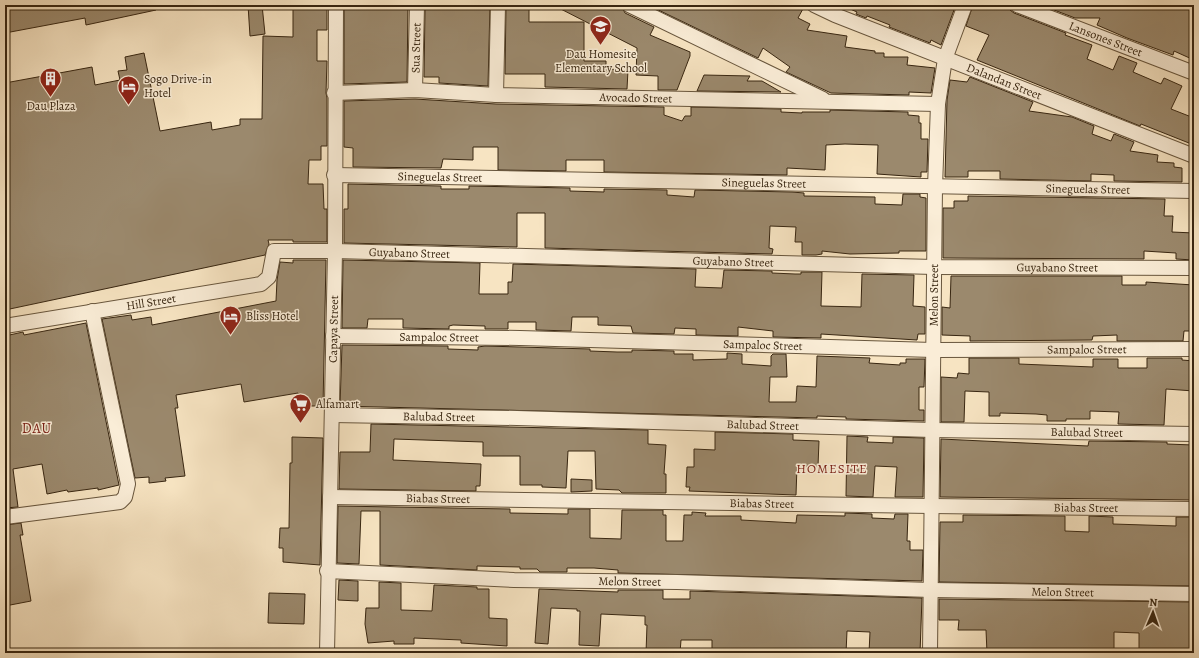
<svg xmlns="http://www.w3.org/2000/svg" width="1199" height="658" font-family="Alegreya,serif">
  <rect width="100%" height="100%" fill="#f7e4c2"/>
  <filter id="stains"><feTurbulence type="fractalNoise" baseFrequency=".005" numOctaves="4"/><feColorMatrix values="0 0 0 0 .2 0 0 0 0 .09 0 0 0 0 .02 0 0 0 .5 -.17"/></filter>
  <radialGradient id="worn" r=".72"><stop offset=".6" stop-color="#630" stop-opacity="0"/><stop offset="1" stop-color="#630" stop-opacity=".3"/></radialGradient>
  <path fill="#9b896d" stroke="#382611" d="M5,5h151v5l-70,15 -1,-7 -80,15z
    M248,5h14l3,29 -15,2z
    M344,5h64l-1,77 -63,2z
    M468,5h22l-2,81 -49,-3v-6h-15l1,-68h43z
    M506,5h23v17h55v39h22v8l22,1 -1,19 -82,-2v-13h-40z
    M553,5h68l4,8 29,14 -4,8 40,17v4l-13,34h-19v-14l-22,-1 1,-27z
    M648,5h157l-7,13 12,6 -3,6 40,6 -2,11 30,4v2h9v4h24l-1,8 28,3 -4,25 -22,-1v3l-78,-2 -45,-21 4,-5 -27,-19 -5,10z
    M841,5h100l13,5 -13,35 -10,-5 -1,3 -41,-16 1,-2 -23,-9 -1,2 -10,-4 1,-2z
    M973,5h36l1,5 4,3 52,20 -1,2 27,10 -5,14 26,11 6,-14 18,7 -4,9 28,12 3,-6 18,8 -11,23 23,9v27l-53,-21 -1,2 -163,-66 12,-25 -23,-9z
    M1041,5h136l17,7v48l-20,-9 -1,4 -46,-17 -30,-13 3,-7h-25z
    M293,9h34v21h-10v31h10l-1,32 1,5v48h-6v14h-12l-1,24h15l1,25h3v33h-34v-2h-25l1,4 -4,11 -260,55v-227l87,-16 3,18 25,-5 -2,-9 9,-1 -2,-13 19,-4 16,78 51,-9 1,8 28,-5v-6h22l1,-83 30,1z
    M704,75l46,1 -3,5h15l19,11 -84,-1z
    M970,77l63,25 -4,9 43,6 22,9 -2,8 19,7 3,-7 20,8 -4,9 28,4 -1,7 17,1v4l8,1v14l-68,-1v-6l-23,-1v7l-91,-2v-8h-32v6h-23l2,-77 3,-20 17,2z
    M415,99l81,5 168,3v8l18,6 3,-5h6v-9l90,2v3l21,1v-1h28v-2l78,2v3l11,1v7h2v16h7l-1,33h-6v5l-44,-3 1,-29 -33,-1 -19,1 -1,25 -38,-2v7l-183,-3v-12h-38v11l-68,-1v-23h-25v13l-30,-1 -2,9 -88,-1v-19l-9,-1v-46z
    M348,184l93,2v3h28v-3l101,2v3l34,1v-3l63,1v5l27,2 1,-7 97,2 12,1v3l71,1v7l27,1 1,-11h17v3l6,1v53h-27v2l-49,1 -28,-3v3l-6,1h-14v-13h-7l1,-15 -26,-1 -1,22 4,1 -1,5 -227,-6v-35h-28v34l-173,-4v-34h4z
    M968,196l197,3 -1,17h9l-1,16 22,1v27l-18,-1v-6l-32,-2v8l-201,-1v-50h11v-7h14z
    M293,260h33l-3,146h-26l1,-13 -54,9 -3,-18 -65,11 2,13h-3l10,68 -20,2 1,3 -17,2v-6l-14,1 -33,-159 29,-4 1,5 19,-3 1,8 124,-24 1,-21 3,-18 13,1z
    M343,260l137,3 -1,31h29v-12h4l1,-18 183,5 -1,18 27,1 2,-18 48,1v2l23,1h6v-2h21l-1,34 40,1 1,-33 52,1 -1,31 12,1v27h-7l-1,6 -96,-6v4l-48,-1v-6l-35,-4v9l-42,-1v-6l-21,-1 -1,6 -41,-1 -2,-7 -33,-1v-8h-26l-1,14 -35,-1v-8h-28v7h-23v-3l-32,-1 -4,1v3l-46,-1v-9h-35l-1,9h-25z
    M951,276h171v9h24v-3l48,3v46h-10l-1,10h-66v-6l-24,1 -1,4 -122,1v-5l-28,-1v-28l8,1z
    M86,323l33,162 -21,5v-2l-30,4 -1,-2 -20,4 -5,-30 -29,5 5,38 -13,1v-172l18,-4 1,3z
    M342,345l106,1v3l30,1v-3l7,-1 105,3v2l27,1h15v-2l42,1v3h19v6l34,-1v-6l15,1v10l29,2v-10l2,-2h13l1,23h-17l-1,25h27l1,-16 19,1 1,-31 53,2 -1,5 31,2v-2h6v-4h19l-1,28h-5v23h5v11l-78,-2v-2l-29,-1v2l-477,-12z
    M969,358h50v6l74,3v-8h25v9h29v-10h35v2l12,1v30l-28,-2 -2,36 -46,-1 1,-12 -29,-1v8h-24v2h-19v-6l-11,-1 -36,-1v3h-11v-24l-24,-1 -1,31h-23v-45l16,1 1,-5 11,1z
    M371,424l277,6v14l18,1 -2,29h2v19h-44l-3,-3 -23,-1 -1,-38h-27l-2,37 -24,-1v-2h-22v-29h-37v-14l-89,-3 -1,21 88,4 -1,22h-4v5l-137,-2 1,-37h30z
    M715,432l78,2v6l26,1 -1,25h-21l-1,29 -107,-4 1,-4h-4l1,-20h7v-18l21,1z
    M847,436l21,1 -1,5 26,1v-6l31,1 -1,59h-28l2,-30 -22,-1 -2,31 -27,-1z
    M292,437l31,1 -3,127 -37,-3v-14h-4l1,-20h9l1,-65h2z
    M941,439l147,7 1,-5 78,1v2l26,1 -1,41h2v14l-254,-3z
    M571,479l21,1v11l-21,1z
    M338,506l172,3v4l58,1v-5h22v29l31,1 1,-29h41v5h3v26h17l1,-26h8v-3l14,1 -1,3h36v4l55,3 1,-8 48,1v-3l27,1v4l22,1 1,-5h13l-1,27h3v9h13l-1,31 -304,-8v-3l-24,-2h-27v4h-27l-3,-3h-17v-2l-43,-1v4l-97,-5v-54h-19l-2,53 -22,-1z
    M963,515l102,1v15l24,1v-16l24,1v7l63,2v-9h18v69l-255,-4 1,-60h23z
    M21,523l2,12h-3l11,66 -26,5v-81z
    M339,580l19,1v20l-20,-1z
    M379,582l22,1v27l31,1 2,-26 43,2v2h12v29l18,1v27l-46,-3v-3l-47,-2v6h-20v-3l-26,2 -3,-19 1,-16h13z
    M539,589l79,3v-2h45v9h27v-8l232,7 -2,55h-51l1,-21 -23,-1 -1,22h-134v-13h-31l-1,13h-34l1,-28h-2v-9l-44,-2 -2,32 -20,-1 1,-34h-3v-2l-26,-1 -3,36 -13,-1z
    M269,593l36,1 -1,30 -36,-1z
    M939,599l255,3v51h-55v-20l-25,-1v21h-127l-1,-23h-28l1,-10h-20z"/>
  <g fill="none" stroke-linecap="round" stroke-linejoin="round">
    <defs>
      <g id="street">
        <path d="M629,5l194,94"/>
        <path id="s1" d="M814,5l21,10 359,141"/>
        <path id="s2" d="M1017,5l177,68"/>
        <path id="s3" d="M415,90l2,-85"/>
        <path id="s4" d="M334,93l81,-3 81,5 442,9"/>
        <path d="M496,95l2,-90"/>
        <path id="s5" d="M334,175l860,16"/>
        <path id="s6" d="M5,326l256,-42 8,-7 5,-26h61l599,16 260,1"/>
        <path id="s7" d="M333,336l187,2 413,12 261,-1"/>
        <path id="s8" d="M332,415l185,3 415,12 262,4"/>
        <path id="s9" d="M330,497l601,9 263,3"/>
        <path d="M5,517l115,-15 5,-5 3,-13 -36,-173"/>
        <path id="s10" d="M327,571l187,9 163,2 254,8 263,4"/>
        <path id="s11" d="M327,653l8,-402 1,-246"/>
        <path id="s12" d="M930,653l5,-466 3,-83 7,-45 20,-54"/>
      </g>
    </defs>
    <use href="#street" stroke="#68563d" stroke-width="16"/>
    <use href="#street" stroke="#faedd7" stroke-width="14"/>
  </g>
  <defs>
    <symbol id="school-pin" viewBox="-11 -11 22 30"><path d="M0 17L-7.5 6A9.5 9.5 0 1 1 7.5 6Z" fill="#8f2418" stroke="#faedd7"/><path d="M0-5L7-2L0 1L-7-2ZM-4 1L0 2.5L4 1V4Q0 6-4 4Z" fill="#fff"/></symbol>
    <symbol id="building-pin" viewBox="-11 -11 22 30"><path d="M0 17L-7.5 6A9.5 9.5 0 1 1 7.5 6Z" fill="#8f2418" stroke="#faedd7"/><path d="M-4-6H4V6H1V3H-1V6H-4ZM-2.5-4.3h1.7v1.8h-1.7ZM.8-4.3h1.7v1.8H.8ZM-2.5-1h1.7V.8h-1.7ZM.8-1h1.7V.8H.8Z" fill="#fff"/></symbol>
    <symbol id="hotel-pin" viewBox="-11 -11 22 30"><path d="M0 17L-7.5 6A9.5 9.5 0 1 1 7.5 6Z" fill="#8f2418" stroke="#faedd7"/><path d="M-6-4.5h1.5V1H6V5H4.5V3h-9V5H-6ZM-4 0a1.8 1.8 0 1 1 3.6 0ZM.5 0V-2.5h3Q6-2.5 6 0Z" fill="#fff"/></symbol>
    <symbol id="supermarket-pin" viewBox="-11 -11 22 30"><path d="M0 17L-7.5 6A9.5 9.5 0 1 1 7.5 6Z" fill="#8f2418" stroke="#faedd7"/><path d="M-6-5.5h2.5l.6 2H6L4.5 2H-2.5L-4.4-4H-6ZM-1.5 3.2a1.3 1.3 0 1 0 .1 0ZM3 3.2a1.3 1.3 0 1 0 .1 0Z" fill="#fff"/></symbol>
  </defs>
  <g fill-rule="evenodd">
    <use href="#school-pin" x="588" y="14" width="25" height="34"/>
    <use href="#building-pin" x="38" y="66" width="25" height="34"/>
    <use href="#hotel-pin" x="116" y="74" width="25" height="34"/>
    <use href="#hotel-pin" x="218" y="304" width="25" height="34"/>
    <use href="#supermarket-pin" x="288" y="392" width="25" height="34"/>
  </g>
  <g text-anchor="middle" dominant-baseline="central" stroke-width="3" stroke-linejoin="round" paint-order="stroke">
    <g font-size="12" fill="#382611" stroke="#faedd7">
      <text stroke="none"><textPath href="#s2" startOffset="95">Lansones Street</textPath></text>
      <text stroke="none"><textPath href="#s3" startOffset="42">Sua Street</textPath></text>
      <text stroke="none"><textPath href="#s1" startOffset="205">Dalandan Street</textPath></text>
      <text stroke="none"><textPath href="#s4" startOffset="302">Avocado Street</textPath></text>
      <text stroke="none"><textPath href="#s5" startOffset="106">Sineguelas Street</textPath></text>
      <text stroke="none"><textPath href="#s5" startOffset="430">Sineguelas Street</textPath></text>
      <text stroke="none"><textPath href="#s5" startOffset="754">Sineguelas Street</textPath></text>
      <text stroke="none"><textPath href="#s6" startOffset="432">Guyabano Street</textPath></text>
      <text stroke="none"><textPath href="#s6" startOffset="756">Guyabano Street</textPath></text>
      <text stroke="none"><textPath href="#s6" startOffset="1080">Guyabano Street</textPath></text>
      <text stroke="none"><textPath href="#s12" startOffset="358">Melon Street</textPath></text>
      <text stroke="none"><textPath href="#s6" startOffset="148">Hill Street</textPath></text>
      <text stroke="none"><textPath href="#s11" startOffset="324">Capaya Street</textPath></text>
      <text stroke="none"><textPath href="#s7" startOffset="106">Sampaloc Street</textPath></text>
      <text stroke="none"><textPath href="#s7" startOffset="430">Sampaloc Street</textPath></text>
      <text stroke="none"><textPath href="#s7" startOffset="754">Sampaloc Street</textPath></text>
      <text stroke="none"><textPath href="#s8" startOffset="107">Balubad Street</textPath></text>
      <text stroke="none"><textPath href="#s8" startOffset="431">Balubad Street</textPath></text>
      <text stroke="none"><textPath href="#s8" startOffset="755">Balubad Street</textPath></text>
      <text stroke="none"><textPath href="#s9" startOffset="108">Biabas Street</textPath></text>
      <text stroke="none"><textPath href="#s9" startOffset="432">Biabas Street</textPath></text>
      <text stroke="none"><textPath href="#s9" startOffset="756">Biabas Street</textPath></text>
      <text stroke="none"><textPath href="#s10" startOffset="303">Melon Street</textPath></text>
      <text stroke="none"><textPath href="#s10" startOffset="736">Melon Street</textPath></text>
    </g>
    <g font-size="12" fill="#382611" stroke="#faedd7" text-anchor="start">
      <text x="601" y="54" text-anchor="middle">Dau Homesite<tspan x="601" dy="14">Elementary School</tspan></text>
      <text x="144" y="79">Sogo Drive-in<tspan x="144" dy="14">Hotel</tspan></text>
      <text x="51" y="106" text-anchor="middle">Dau Plaza</text>
      <text x="246" y="316">Bliss Hotel</text>
      <text x="316" y="404">Alfamart</text>
    </g>
    <g font-size="13" letter-spacing="1" fill="#7a1f14" stroke="#faedd7">
      <text x="832" y="468">HOMESITE</text>
    </g>
    <g font-size="14" letter-spacing="1" fill="#7a1f14" stroke="#faedd7">
      <text x="37" y="428">DAU</text>
    </g>
  </g>
  <rect width="1199" height="658" fill="none" stroke="#f7e4c2" stroke-width="20"/>
  <rect x="6" y="6" width="1187" height="646" fill="none" stroke="#382611" stroke-width="2"/>
  <rect x="10" y="10" width="1179" height="638" fill="none" stroke="#382611"/>
  <g transform="translate(1153 612) rotate(2)" stroke="#faedd7" stroke-width="3" paint-order="stroke">
  <path d="M0-3L7 15L0 10L-7 15Z" fill="#382611"/>
  <text y="-6" font-size="11" font-weight="bold" text-anchor="middle" fill="#382611">N</text>
  </g>
  <rect width="100%" height="100%" filter="url(#stains)"/>
  <rect width="100%" height="100%" fill="url(#worn)"/>
</svg>
